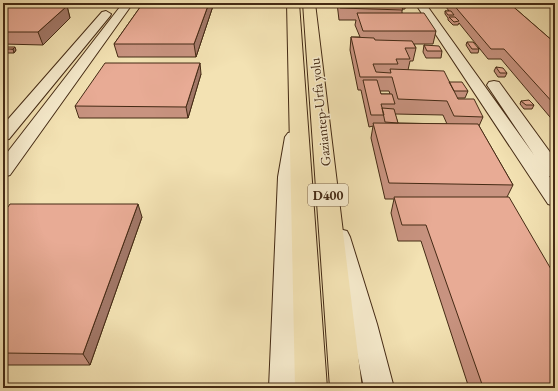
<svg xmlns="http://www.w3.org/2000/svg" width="558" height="391" font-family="'EB Garamond',serif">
  <rect width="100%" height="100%" fill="#f3e2b3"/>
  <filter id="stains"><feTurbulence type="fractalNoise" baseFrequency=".005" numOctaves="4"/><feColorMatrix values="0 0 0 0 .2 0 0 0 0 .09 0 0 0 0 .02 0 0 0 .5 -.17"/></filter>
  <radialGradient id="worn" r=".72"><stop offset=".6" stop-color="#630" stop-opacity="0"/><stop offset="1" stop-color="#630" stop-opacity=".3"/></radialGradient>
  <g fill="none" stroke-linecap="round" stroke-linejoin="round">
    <defs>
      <path id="secondary" d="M123,3h10l-123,172 -7,2v-19z
        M415,3h10l109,152 -47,-70 2,-3 5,-1 5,1 56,77v19l-6,-2 6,8v22l-7,-2z
        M106,11l5,3 -1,2 -101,123 -6,1v-15l99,-113z
        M294,132l6,1 3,4 -5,40 1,211h-30l9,-211 7,-40 3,-4z
        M339,229l8,2 3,6 27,87 17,64h-30l-13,-64 -23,-87 3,-6z"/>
      <path id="highway" d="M287,3h12l28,385h-32z
        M303,3h12l47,385h-32z"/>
    </defs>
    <use href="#secondary" stroke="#442a14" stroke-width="2"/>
    <use href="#highway" stroke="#442a14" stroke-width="2"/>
    <use href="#secondary" fill="#f7ecce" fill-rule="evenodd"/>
    <use href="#highway" fill="#f3e2b3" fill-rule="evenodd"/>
  </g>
  <path fill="#c89380" stroke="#442a14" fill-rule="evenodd" d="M143,3h71l-18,54h-78l-4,-13z
    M337,3h69l-1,6h-3v4l34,18 -3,13h-19l2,4 -3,13h-3l-2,9 41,12 19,9 -3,7h-8l1,1 25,18 -4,9 34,59 -6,12 48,191h-86l-48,-147h-23l-7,-28 3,-14h-9l-14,-61 2,-12 -4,1 -8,-37h-3l-8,-40 1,-13h9l-5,-12 1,-5h-17zM380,91h9l1,3h-9zM395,114l48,1 4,9 -49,-1z
    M443,3h66l46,40v80l-54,-64h-13l-29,-36 -1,2h-5l-5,-5v-2l-3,-4v-3h4z
    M3,6h64l3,12 -27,27 -40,-1z
    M467,42l12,7 -1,4h-7l-5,-8z
    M424,45l18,6 -1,7h-15l-3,-6z
    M3,47l13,3 -2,3h-11z
    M496,67l11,6 -2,4h-7l-4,-6z
    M201,74l-13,44h-109l-4,-12z
    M521,101l13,4 -2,4h-8l-4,-5z
    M3,214l139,3 -52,148h-87z"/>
  <path fill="#a27868" stroke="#442a14" d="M209,3h5l-18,54 -2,-13z
    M67,6l3,12 -27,27 -5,-13z
    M15,47l1,3 -2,3 -1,-4z
    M200,63l1,11 -13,44 -2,-11z
    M138,204l4,13 -52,148 -7,-11z"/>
  <path fill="#e8ab95" stroke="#442a14" d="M143,3h66l-15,41h-80z
    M340,3h52l1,2h8l2,5 -63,-2z
    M452,3h57l46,40v62l-51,-56h-13z
    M3,6h64l-29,26h-35z
    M445,11h6l3,4h-6z
    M357,13h67l12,18h-73z
    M449,17h6l4,4 -5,1z
    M351,37l23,1 1,2 37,1 4,7h-11l5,11h-14l2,5h-25l3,8 15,1 -1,-4 54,2 14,28h16l9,18 -29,-1 -7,-15 -49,-2 -6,-22h-32z
    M467,42h6l6,7h-7z
    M424,45l15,1 3,5h-15z
    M3,47h12l-2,2h-10z
    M105,63h95l-14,44 -111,-1z
    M496,67l7,1 4,5h-7z
    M363,80h14l4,14h11l3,10h-14l3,11h-13z
    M449,82h13l6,9h-14z
    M529,100l5,5h-8l-5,-4z
    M382,108l12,1 4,14 -13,-1z
    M373,123l105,1 35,61 -124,-2z
    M394,197h115l46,79v112l-72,-1 -57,-162h-24z
    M10,204h128l-55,150 -80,-1v-139z"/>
  <g text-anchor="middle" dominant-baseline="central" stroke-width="3" stroke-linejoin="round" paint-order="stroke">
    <rect fill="#f7ecce" stroke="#7a644c" stroke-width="1" x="308" y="184" width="40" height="22" rx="3"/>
    <g font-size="13" font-weight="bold" fill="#442a14">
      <text x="328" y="195">D400</text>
    </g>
    <g font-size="14" fill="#442a14" stroke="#f7ecce">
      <text transform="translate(320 112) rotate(-96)">Gaziantep-Urfa yolu</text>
    </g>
  </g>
  <rect width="558" height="391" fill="none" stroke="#f3e2b3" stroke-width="16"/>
  <rect x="4" y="4" width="550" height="383" fill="none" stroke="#442a14" stroke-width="2"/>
  <rect x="8" y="8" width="542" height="375" fill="none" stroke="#442a14"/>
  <rect width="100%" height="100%" filter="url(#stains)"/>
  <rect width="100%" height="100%" fill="url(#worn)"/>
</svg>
